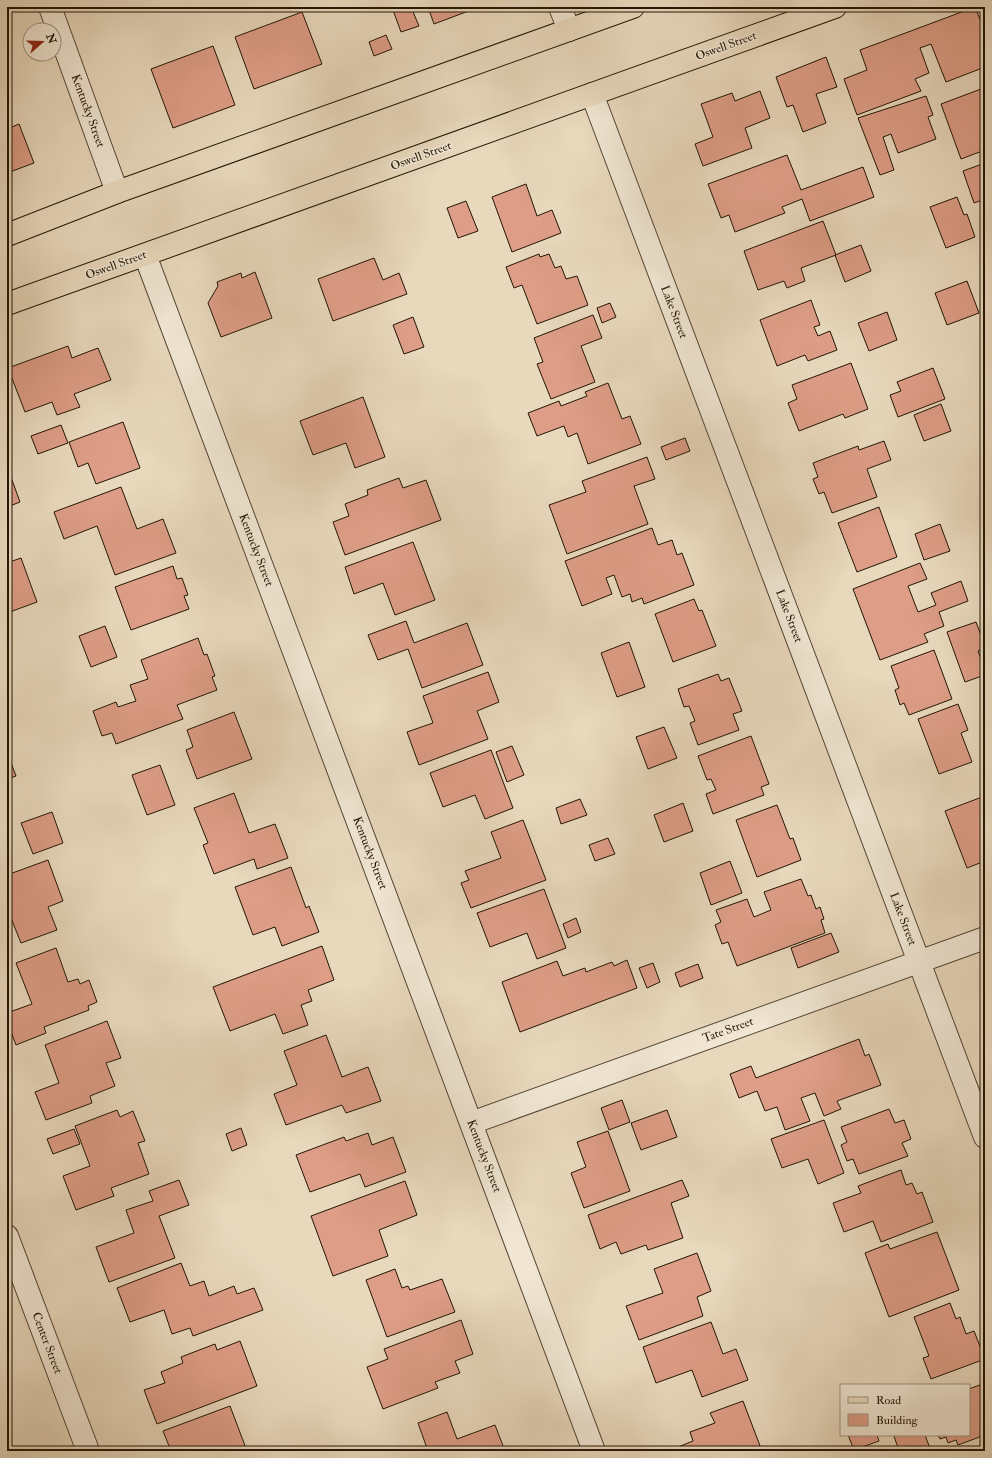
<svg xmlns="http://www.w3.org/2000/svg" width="992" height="1458" font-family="'IM FELL Double Pica',serif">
  <rect width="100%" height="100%" fill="#e8d8bc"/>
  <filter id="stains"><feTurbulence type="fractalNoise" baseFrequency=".005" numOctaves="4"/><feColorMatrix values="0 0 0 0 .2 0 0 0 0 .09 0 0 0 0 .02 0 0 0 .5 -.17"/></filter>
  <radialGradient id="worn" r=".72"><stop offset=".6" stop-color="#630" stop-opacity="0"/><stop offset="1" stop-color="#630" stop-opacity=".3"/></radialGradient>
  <path fill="#dd9d86" stroke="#221505" d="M266,7h15l-14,5z
    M400,7h11l8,19 -18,6 -8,-22z
    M428,7h51l-45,17z
    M975,7l6,15 4,-1v46l-39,15 -15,-38 -11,4 9,25 -14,6 6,12 -64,24 -13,-36 23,-9 -7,-20z
    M302,12l20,52 -68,25 -19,-52z
    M386,35l6,14 -18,7 -5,-14z
    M213,46l22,59 -62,23 -22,-59z
    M826,57l11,30 -21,7 10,29 -23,9 -10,-27 -6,2 -11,-30z
    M981,89l4,10v51l-24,9 -20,-55z
    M760,91l10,27 -25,10 7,20 -49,18 -8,-22 18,-7 -12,-33 31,-11 3,8z
    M926,96l7,19 -5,2 8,22 -38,14 -7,-19 -8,3 11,33 -14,5 -22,-57z
    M19,124l15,39 -27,10v-44z
    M787,155l14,35 62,-23 11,30 -64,24 -8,-22 -20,8 3,6 -50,19 -6,-17 -8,3 -13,-34z
    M985,163v36l-11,4 -11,-32z
    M526,184l11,32 15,-6 9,23 -49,19 -20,-55z
    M957,197l7,18 3,-1 8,23 -29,11 -16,-41z
    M466,201l12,30 -20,7 -11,-30z
    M823,221l13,34 -35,13 4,13 -18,7 -3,-7 -26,9 -14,-39z
    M861,245l10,26 -26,11 -10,-27z
    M539,254l1,3 9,-3 6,14 6,-2 5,13 11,-3 11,29 -51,19 -15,-39 -8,3 -8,-21z
    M374,258l9,22 16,-7 8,21 -74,27 -15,-42z
    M255,272l17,46 -51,19 -13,-34 10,-17 -1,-4 24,-9 1,5z
    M967,281l12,32 -32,12 -12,-32z
    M811,300l9,25 -6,2 4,9 12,-5 7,19 -29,11 -3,-6 -28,11 -17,-46z
    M610,303l6,14 -14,6 -5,-15z
    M887,312l10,28 -28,11 -11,-28z
    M593,315l9,23 -21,8 14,36 -44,17 -14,-35 6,-2 -9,-24z
    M413,317l11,30 -20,7 -11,-29z
    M68,346l4,12 26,-10 13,32 -37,14 6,13 -23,8 -5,-13 -27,10 -17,-44z
    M851,363l17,46 -23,9 -2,-4 -44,17 -11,-28 9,-4 -5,-14z
    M933,368l12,31 -47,18 -8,-22 11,-4 -4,-9z
    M608,383l14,36 8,-3 11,28 -53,20 -11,-31 -9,4 -4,-11 -27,10 -9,-23 31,-12 2,5 26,-10 -2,-4z
    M363,397l22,60 -30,11 -9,-25 -33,12 -13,-34z
    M941,404l10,27 -27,10 -10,-26z
    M123,422l17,46 -44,16 -8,-21 -10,4 -9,-25z
    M61,425l7,18 -30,11 -7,-18z
    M685,438l5,13 -24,9 -5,-13z
    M884,441l7,19 -24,9 10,28 -45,16 -8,-21 -5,2 -6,-15 5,-2 -5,-14 45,-17 1,4z
    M647,457l8,22 -21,7 14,38 -81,30 -18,-49 37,-13 -4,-11z
    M7,466l13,36 -13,5z
    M399,478l4,10 23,-8 15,40 -96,35 -12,-33 16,-6 -4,-12 23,-9 -1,-5z
    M121,487l16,42 26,-10 13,34 -61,22 -18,-49 -33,13 -10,-27z
    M879,507l18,50 -40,15 -19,-49z
    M940,524l10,27 -26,9 -9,-26z
    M652,528l6,17 14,-5 5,15 5,-2 12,32 -50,19 -2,-6 -10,4 -2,-8 -8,3 -8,-22 -8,3 6,16 -30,12 -17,-45z
    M413,542l22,58 -40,15 -12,-32 -29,11 -9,-27z
    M21,558l16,44 -30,11v-50z
    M920,563l7,16 -19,7 10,26 18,-7 -5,-12 30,-12 7,20 -29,11 5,14 -20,8 4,8 -48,18 -27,-71z
    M173,566l4,13 5,-1 6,17 -4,1 5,13 -58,21 -16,-43z
    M694,599l5,12 3,-1 14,36 -43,16 -18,-48z
    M406,621l8,22 53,-20 16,42 -61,23 -14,-39 -30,11 -10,-25z
    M976,622l9,24v2l-7,3 7,18v6l-20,7 -18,-50z
    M105,626l12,31 -26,10 -12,-31z
    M198,638l6,17 3,-1 8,22 -3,1 5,13 -40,15 6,14 -67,25 -4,-11 -10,3 -9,-25 23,-9 2,5 18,-6 -6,-16 18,-6 -7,-19z
    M629,642l16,45 -28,10 -16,-44z
    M934,650l18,49 -43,16 -5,-12 -4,2 -5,-15 4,-2 -8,-22z
    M488,672l11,30 -22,9 11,28 -69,26 -12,-33 26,-9 -10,-27z
    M718,674l3,7 8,-3 13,33 -9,3 6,16 -41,15 -8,-22 5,-2 -6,-15 -5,1 -6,-18z
    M958,704l10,26 -7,3 11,29 -33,12 -21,-55z
    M234,712l18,47 -55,20 -11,-29 7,-3 -6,-17z
    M664,727l13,31 -29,11 -12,-32z
    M751,736l18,48 -8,3 3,8 -51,19 -7,-20 10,-4 -5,-11 -4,1 -9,-24z
    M512,746l12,29 -17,7 -11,-30z
    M491,750l22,58 -28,11 -10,-24 -32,12 -13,-34z
    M7,752l9,24 -9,3z
    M160,765l15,40 -28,10 -15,-40z
    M234,793l15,40 26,-9 13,34 -31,11 -3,-10 -40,15 -11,-29 5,-2 -14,-35z
    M982,797l3,8v56l-18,7 -22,-57z
    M580,799l7,16 -26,9 -5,-16z
    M683,803l10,28 -29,11 -10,-27z
    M777,805l13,34 3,-1 8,22 -44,17 -21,-57z
    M52,812l11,31 -30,11 -12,-31z
    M523,820l23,60 -75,28 -10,-25 8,-3 -4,-9 36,-13 -10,-26z
    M608,838l7,16 -20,7 -6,-16z
    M48,860l15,41 -15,6 9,23 -36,13 -14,-35v-33z
    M730,861l12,32 -31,12 -11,-32z
    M291,867l15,41 3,-2 10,26 -37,14 -7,-19 -22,8 -18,-48z
    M801,879l7,17 3,-1 5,14 4,-2 4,12 -3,1 4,13 -88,33 -9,-24 -6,2 -7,-19 6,-3 -5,-12 31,-11 7,18 17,-7 -7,-18z
    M544,889l22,59 -29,11 -10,-26 -37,14 -13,-34z
    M576,918l5,14 -13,6 -5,-14z
    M831,933l8,19 -41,16 -7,-20z
    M322,946l12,34 -26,10 4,11 -11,4 7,20 -25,9 -8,-20 -45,17 -17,-44z
    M56,948l12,34 10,-3 2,5 9,-4 8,22 -9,4 1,4 -45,17 2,6 -30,12 -9,-24v-8l25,-9 -16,-41z
    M627,960l10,28 -117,44 -18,-50 55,-21 6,15 22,-8 1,4 26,-10 2,4z
    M653,963l7,19 -13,6 -8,-20z
    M698,964l5,14 -23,9 -5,-14z
    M107,1021l14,37 -15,5 9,23 -25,10 2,7 -46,17 -11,-28 24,-9 -14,-38z
    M326,1035l16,42 26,-10 13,34 -35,12 -4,-8 -56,20 -12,-31 23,-9 -13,-34z
    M859,1039l6,17 4,-2 12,31 -44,16 4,8 -17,7 -9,-23 -14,5 9,23 -25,9 -8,-23 -12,4 -8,-20 -18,7 -9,-24 21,-8 5,12z
    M622,1100l8,22 -21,8 -8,-22z
    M889,1109l6,14 9,-3 7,19 -9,4 6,13 -49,18 -6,-15 -6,2 -6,-16 6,-3 -6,-15z
    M117,1110l3,7 13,-6 12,30 -7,2 11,31 -38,14 3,8 -38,14 -13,-34 27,-10 -15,-40z
    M667,1110l10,27 -36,13 -10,-27z
    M824,1120l20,53 -26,11 -10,-25 -26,9 -11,-29z
    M241,1128l6,17 -15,6 -6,-17z
    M74,1129l6,15 -27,10 -6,-15z
    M608,1131l22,60 -46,17 -13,-35 15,-6 -9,-25z
    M368,1133l4,12 21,-8 13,35 -41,15 -5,-13 -50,18 -14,-37 48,-18 2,4z
    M901,1170l5,15 6,-2 5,11 5,-2 11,30 -52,20 -8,-21 -29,11 -11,-29 28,-10 -3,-7z
    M179,1180l10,25 -30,11 16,42 -66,24 -13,-35 38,-14 -8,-23 27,-9 -4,-10z
    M682,1180l7,16 -18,7 12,35 -35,12 -2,-5 -25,9 -5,-12 -16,7 -12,-34z
    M405,1181l12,34 -38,15 9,26 -55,20 -22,-60z
    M937,1232l22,58 -70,27 -24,-64 23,-9 2,5z
    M697,1253l14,38 -14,6 6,19 -64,24 -13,-34 37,-13 -9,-24z
    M181,1263l9,23 14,-5 5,15 25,-10 3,8 17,-6 9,22 -70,26 -3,-8 -18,6 -8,-24 -34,12 -13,-34z
    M395,1269l7,19 6,-2 2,4 32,-11 13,33 -68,25 -21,-57z
    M950,1303l6,16 4,-2 6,17 8,-3 11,28 -54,20 -8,-21 6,-2 -15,-39z
    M461,1320l12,34 -18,7 5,12 -25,9 3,6 -55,21 -16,-42 21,-8 -4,-10z
    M711,1322l12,32 13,-5 12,31 -46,17 -10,-27 -36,13 -13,-36z
    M240,1341l17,45 -100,38 -13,-34 21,-7 -4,-11 22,-9 -2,-6 34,-13 2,6z
    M985,1383v52l-27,10 -2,-5 -8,3 -2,-6 -6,2 -2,-4h31v-46z
    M743,1401l19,50h-88l-1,-2 20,-8 -3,-9 25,-9 -5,-10z
    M230,1406l17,45h-76l-8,-20z
    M447,1412l10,27 38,-14 10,26h-77l-10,-28z
    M848,1435h29l2,6 -25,9z
    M896,1435h29l6,16h-32l-5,-15z
    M985,1445v6h-16z"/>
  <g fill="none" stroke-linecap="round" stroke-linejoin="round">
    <defs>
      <path id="minor" d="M50,7l67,185
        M560,7l9,23
        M592,94l393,1043
        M145,255l449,1196
        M471,1123l514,-185
        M7,1236l81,215"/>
      <path id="major" d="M7,235l110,-43 516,-185
        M7,304l828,-297"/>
    </defs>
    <use href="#minor" stroke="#544633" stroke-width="24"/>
    <use href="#major" stroke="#221505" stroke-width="24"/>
    <use href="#minor" stroke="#f0e6d3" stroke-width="22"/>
    <use href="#major" stroke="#e8d8bc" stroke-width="22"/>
  </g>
  <g text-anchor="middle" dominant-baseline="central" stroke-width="3" stroke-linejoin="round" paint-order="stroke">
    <g font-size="12" fill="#221505" stroke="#f0e6d3">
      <text transform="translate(726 46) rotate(-20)">Oswell Street</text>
      <text transform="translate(88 111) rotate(70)">Kentucky Street</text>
      <text transform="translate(421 156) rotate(-20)">Oswell Street</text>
      <text transform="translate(116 265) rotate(-20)">Oswell Street</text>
      <text transform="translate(674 312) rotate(69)">Lake Street</text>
      <text transform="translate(256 550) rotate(69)">Kentucky Street</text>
      <text transform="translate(789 616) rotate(69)">Lake Street</text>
      <text transform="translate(370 853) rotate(69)">Kentucky Street</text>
      <text transform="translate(903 919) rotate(69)">Lake Street</text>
      <text transform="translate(728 1030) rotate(-20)">Tate Street</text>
      <text transform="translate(484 1156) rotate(69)">Kentucky Street</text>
      <text transform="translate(47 1343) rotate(69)">Center Street</text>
    </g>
  </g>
  <rect width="992" height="1458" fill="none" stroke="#e8d8bc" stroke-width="24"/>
  <rect x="8" y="8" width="976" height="1442" fill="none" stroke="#221505" stroke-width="2"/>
  <rect x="12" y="12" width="968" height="1434" fill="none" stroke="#221505"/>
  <rect x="840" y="1384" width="130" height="52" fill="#f0e6d3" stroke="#9e9281"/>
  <rect x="848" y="1397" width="20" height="6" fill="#e8d8bc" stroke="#9e9281"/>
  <text x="876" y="1404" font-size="12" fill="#221505">Road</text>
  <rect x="848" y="1414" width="20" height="12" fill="#dd9d86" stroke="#9e9281"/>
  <text x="876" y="1424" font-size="12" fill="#221505">Building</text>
  <g transform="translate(42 42) rotate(70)"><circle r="19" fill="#f0e6d3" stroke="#9e9281"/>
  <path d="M0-3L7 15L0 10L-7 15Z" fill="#8f2418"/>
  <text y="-6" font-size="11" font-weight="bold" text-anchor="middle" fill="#221505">N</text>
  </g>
  <rect width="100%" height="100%" filter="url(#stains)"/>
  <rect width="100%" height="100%" fill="url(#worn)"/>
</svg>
